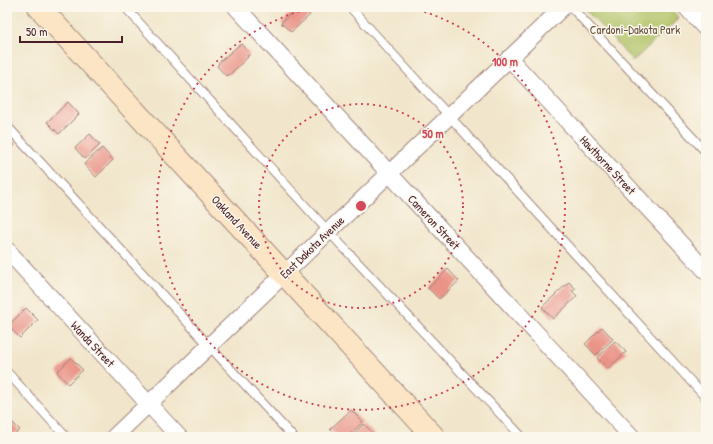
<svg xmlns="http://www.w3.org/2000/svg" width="713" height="444" font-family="'Patrick Hand',sans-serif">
  <rect width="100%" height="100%" fill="#fbf7ec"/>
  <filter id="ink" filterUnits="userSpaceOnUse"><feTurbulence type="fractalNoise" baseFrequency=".025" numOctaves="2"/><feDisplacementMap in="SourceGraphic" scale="8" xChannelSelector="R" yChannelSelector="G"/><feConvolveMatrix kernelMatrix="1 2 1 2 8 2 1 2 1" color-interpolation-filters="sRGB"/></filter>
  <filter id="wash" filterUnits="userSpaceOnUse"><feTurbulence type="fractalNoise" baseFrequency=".012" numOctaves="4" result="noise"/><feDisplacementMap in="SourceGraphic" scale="16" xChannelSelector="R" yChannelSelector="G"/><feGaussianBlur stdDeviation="0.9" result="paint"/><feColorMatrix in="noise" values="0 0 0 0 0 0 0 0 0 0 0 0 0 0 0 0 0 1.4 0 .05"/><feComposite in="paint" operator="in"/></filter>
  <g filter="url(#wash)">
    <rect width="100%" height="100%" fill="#f1e6cb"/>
    <path fill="#b1c265" stroke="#7e7048" d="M583,7h86l10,11 -46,43z"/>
    <g id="blocks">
      <path fill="#ea9387" d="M297,7h5l8,8 -19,17 -10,-9z
        M241,44l9,10 -3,2 1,1 -19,18 -1,-1 -2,2 -9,-10 2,-2 -1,-1 20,-17z
        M68,102l11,12 -20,20 -12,-12z
        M90,134l10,11 -15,14 -10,-11z
        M7,136l8,9 -8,7z
        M102,148l11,12 -17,17 -12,-13z
        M448,269l11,12 -20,18 -11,-11z
        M569,282l7,7 -4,2 5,5 -24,23 -11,-12z
        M26,308l12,12 -18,18 -12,-12z
        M602,327l11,12 -17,16 -11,-11z
        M615,341l11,11 -18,17 -11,-11z
        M71,358l12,12 -15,14 -11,-12z
        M351,410l12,12 -16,15h-9l-8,-8z
        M9,419l11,11 -8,7h-5v-16z
        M364,424l12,12 -1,1h-25z"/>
    </g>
  </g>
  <g filter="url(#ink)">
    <use href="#blocks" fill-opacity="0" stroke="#9e827b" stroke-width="1"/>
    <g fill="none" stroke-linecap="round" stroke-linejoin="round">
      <defs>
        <path id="lane" d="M125,7l203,224 194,206
          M350,7l356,391
          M571,7l135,145
          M7,126l286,311
          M7,372l59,65"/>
        <path id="street" d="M236,7l396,430
          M686,7l20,22
          M509,58l197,213
          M7,250l172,187
          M114,437l449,-430"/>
        <path id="secondary" d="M39,7l395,430"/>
      </defs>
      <use href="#lane" stroke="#9e827b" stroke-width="10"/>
      <use href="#street" stroke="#9e827b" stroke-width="18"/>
      <use href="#secondary" stroke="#9e827b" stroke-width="24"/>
      <use href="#lane" stroke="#fff" stroke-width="8"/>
      <use href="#street" stroke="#fff" stroke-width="16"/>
      <use href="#secondary" stroke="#fce5c4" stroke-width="22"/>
    </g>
  </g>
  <g fill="none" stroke="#d1495b" stroke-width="2" stroke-dasharray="2 4">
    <circle cx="361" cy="206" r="102"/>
    <path d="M407 7A204 204 0 1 1 315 7"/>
  </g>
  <g text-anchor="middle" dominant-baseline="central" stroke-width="3" stroke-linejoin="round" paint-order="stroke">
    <g font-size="12" fill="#69503c" stroke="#fbf7ec">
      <text x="635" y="29">Cardoni-Dakota Park</text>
    </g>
    <g font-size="12" fill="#4a1f2b" stroke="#fbf7ec">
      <text transform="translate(608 165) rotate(47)">Hawthorne Street</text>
      <text transform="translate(237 222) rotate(47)">Oakland Avenue</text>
      <text transform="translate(434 222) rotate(47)">Cameron Street</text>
      <text transform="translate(312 247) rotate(-44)">East Dakota Avenue</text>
      <text transform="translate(93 344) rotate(47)">Wanda Street</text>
    </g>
  </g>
  <circle cx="361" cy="206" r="6" fill="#d1495b" stroke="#fbf7ec" stroke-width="2"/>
  <g font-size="12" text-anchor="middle" font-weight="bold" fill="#d1495b" stroke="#fbf7ec" stroke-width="3" stroke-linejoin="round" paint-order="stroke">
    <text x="505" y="66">100 m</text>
    <text x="433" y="138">50 m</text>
  </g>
  <rect width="713" height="444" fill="none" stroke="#fbf7ec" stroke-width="24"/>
  <path d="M20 36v6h102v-6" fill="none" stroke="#4a1f2b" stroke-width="2"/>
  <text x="26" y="36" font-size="12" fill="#4a1f2b" stroke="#fbf7ec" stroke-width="3" paint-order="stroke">50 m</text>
</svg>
